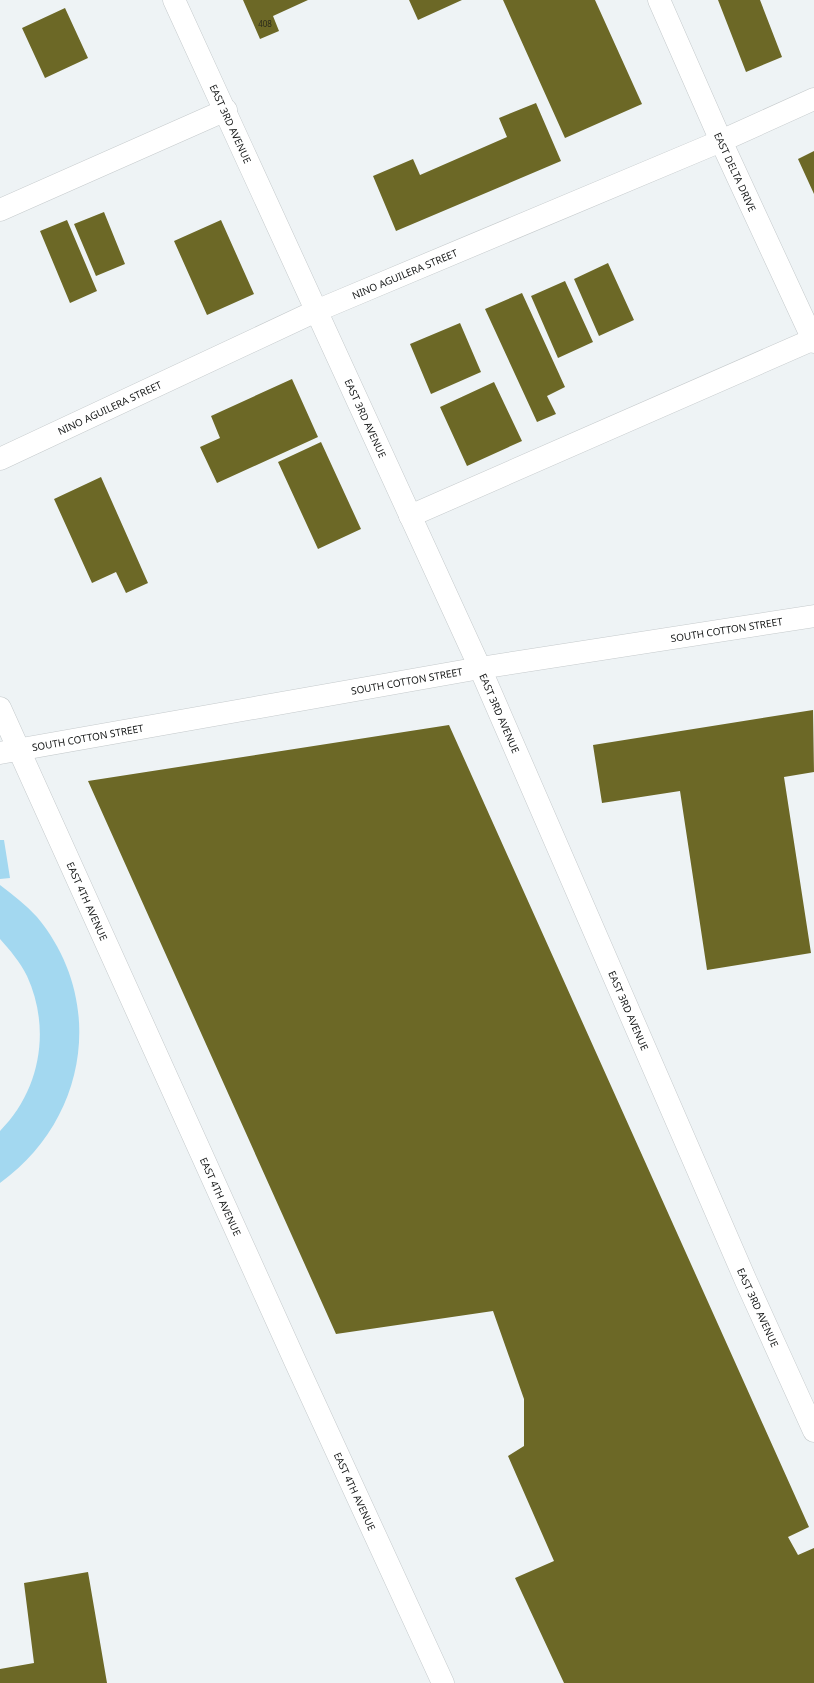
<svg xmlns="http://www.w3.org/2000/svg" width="814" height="1683" font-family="'Noto Sans',sans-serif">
  <rect width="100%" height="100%" fill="#eef3f5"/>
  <path fill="#a3d8f0" d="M0,840h4l6,38 -10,1z
    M0,885c13,10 26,20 37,32 70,84 50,204 -37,266v-52c41,-41 51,-103 27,-155 -7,-14 -17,-26 -27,-37z"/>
  <path fill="#6c6826" d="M243,0h65l-35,16 6,15 -19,8z
    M409,0h53l-44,20z
    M503,0h92l47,104 -77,34z
    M718,0h42l22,57 -36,15z
    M65,8l23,50 -43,20 -23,-50z
    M536,103l25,58 -165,70 -23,-55 40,-17 7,16 87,-38 -8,-19z
    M814,151v43l-16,-35z
    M104,212l21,52 -29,12 -22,-52z
    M67,220l30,71 -27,12 -30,-72z
    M221,220l33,74 -47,21 -33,-74z
    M608,263l26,57 -35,16 -25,-57z
    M565,281l28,61 -35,16 -27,-62z
    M522,293l43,94 -18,9 9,18 -19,8 -52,-113z
    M460,323l21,49 -50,22 -21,-50z
    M292,379l26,58 -101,46 -17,-36 20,-9 -9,-22z
    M494,382l28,59 -55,25 -27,-59z
    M321,442l40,87 -43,20 -40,-87z
    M101,477l47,106 -22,10 -10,-21 -24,11 -38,-84z
    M813,710l1,62 -30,5 27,176 -104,17 -27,-179 -78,12 -9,-58z
    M449,725l360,802 -21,10 10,18 16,-7v135h-250l-49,-105 39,-17 -46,-105 16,-10v-47l-31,-88 -157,23 -248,-553z
    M88,1572l19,111h-107v-14l34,-6 -10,-80z"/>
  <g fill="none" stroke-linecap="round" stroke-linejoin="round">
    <defs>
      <g id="minor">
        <path id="s1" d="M174,0l306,668 266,613 68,150"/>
        <path id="s2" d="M659,0l62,141 93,201"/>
        <path d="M0,210l226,-100"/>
        <path id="s3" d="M0,459l316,-148 405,-170 93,-42"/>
        <path d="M410,516l404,-177"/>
        <path id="s4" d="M0,708l295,653 148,322"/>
        <path id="s5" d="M0,753l480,-85 334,-52"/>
      </g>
    </defs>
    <use href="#minor" stroke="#c5cacc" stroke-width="23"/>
    <use href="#minor" stroke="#fff" stroke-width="22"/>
  </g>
  <g text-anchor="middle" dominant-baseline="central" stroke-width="3" stroke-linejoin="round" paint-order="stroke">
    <g font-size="8" fill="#2a2a1a">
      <text x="265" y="23">408</text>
    </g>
    <g font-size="10" fill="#141616" stroke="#fff">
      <text stroke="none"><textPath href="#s1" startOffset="136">EAST 3RD AVENUE</textPath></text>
      <text stroke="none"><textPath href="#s2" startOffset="188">EAST DELTA DRIVE</textPath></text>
      <text stroke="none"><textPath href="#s3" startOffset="445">NINO AGUILERA STREET</textPath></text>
      <text stroke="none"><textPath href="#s3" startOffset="121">NINO AGUILERA STREET</textPath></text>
      <text stroke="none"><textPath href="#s1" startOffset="460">EAST 3RD AVENUE</textPath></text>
      <text stroke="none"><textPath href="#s5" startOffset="737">SOUTH COTTON STREET</textPath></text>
      <text stroke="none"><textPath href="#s5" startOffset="413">SOUTH COTTON STREET</textPath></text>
      <text stroke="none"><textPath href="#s1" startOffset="784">EAST 3RD AVENUE</textPath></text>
      <text stroke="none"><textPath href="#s5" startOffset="89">SOUTH COTTON STREET</textPath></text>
      <text stroke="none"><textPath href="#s4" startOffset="212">EAST 4TH AVENUE</textPath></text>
      <text stroke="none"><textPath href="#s1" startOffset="1108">EAST 3RD AVENUE</textPath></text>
      <text stroke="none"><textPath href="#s4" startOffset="536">EAST 4TH AVENUE</textPath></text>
      <text stroke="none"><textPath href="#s1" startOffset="1432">EAST 3RD AVENUE</textPath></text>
      <text stroke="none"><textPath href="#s4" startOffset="860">EAST 4TH AVENUE</textPath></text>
    </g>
  </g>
</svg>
